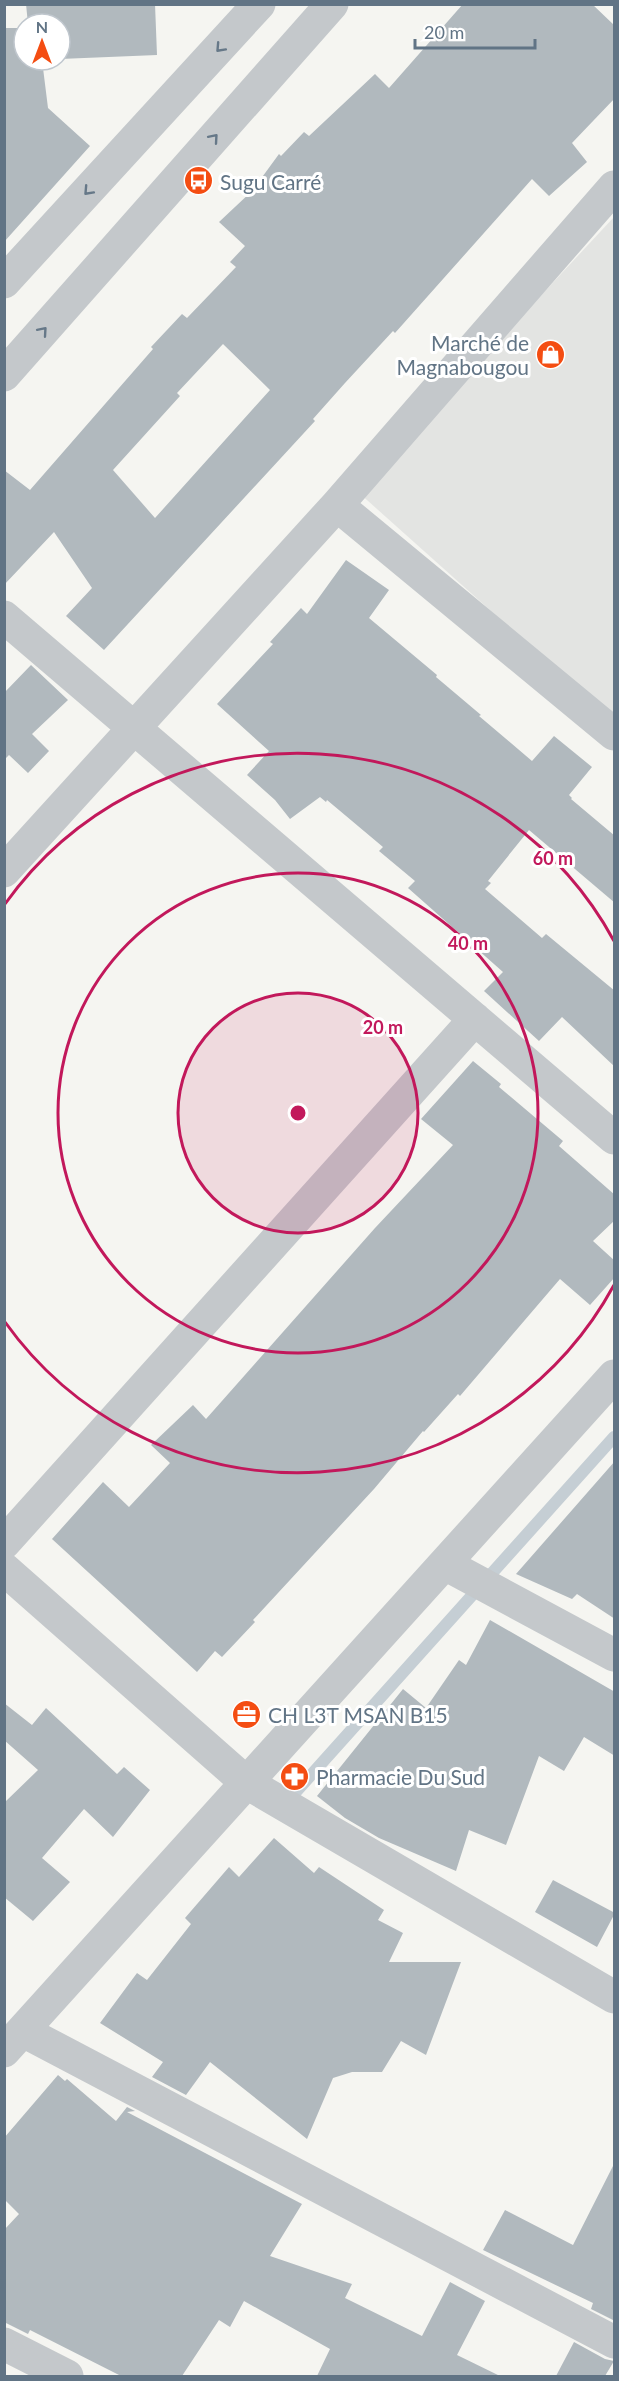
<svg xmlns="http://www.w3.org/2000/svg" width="619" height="2381" font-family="Lato,sans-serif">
  <rect width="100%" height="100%" fill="#f5f5f1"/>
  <path fill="#e3e4e2" d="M614,217v504l-256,-229z"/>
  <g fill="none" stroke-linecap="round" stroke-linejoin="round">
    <path stroke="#c5ced4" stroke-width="12" d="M294,1794l320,-357"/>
  </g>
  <path fill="#b1b9be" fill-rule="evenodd" d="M26,4h129l2,51 -97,4v-35h-32z
    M463,4h129l23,22v72l-43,45 15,19 -38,34 -17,-17 -137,154 -2,-2 -48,52 -32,36 2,2 -211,229 -38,-34 26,-28 -38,-56 -50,53v-115l26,20 123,-141 -2,-2 31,-33 5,4 49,-51 -6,-5 15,-16 -26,-24 33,-31 27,-37 2,2 23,-24 5,4 66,-62 14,14zM223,344l47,46 -115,128 -42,-48 67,-74 -3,-3z
    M4,28h20v32h18l6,48 42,38 -86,96z
    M346,560l43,30 -20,28 68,57 -1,2 45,38 -2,1 53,45 22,-25 38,31 -23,28 3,3 -1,1 44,37v67l-86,-73 -41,51 3,2 -6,6 57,49 4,-4 69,57v76l-53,-50 -23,24 -55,-50 19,-19 -95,-84 7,-7 -36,-30 4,-4 -56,-47 -1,2 -6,-5 -30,22 -15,-19 -28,-25 22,-24 -52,-47 56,-60 -3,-2 31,-34 6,6z
    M31,665l37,35 -36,34 17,17 -21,22 -19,-18 -5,5v-67z
    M473,1061l28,23 -2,3 64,54 -4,5 56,49v25l-22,21 22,20v16l-25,28 -30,-26 -100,117 -2,-2 -34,38 -1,-1 -49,58 -121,131 2,2 -33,35 -7,-6 -18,21 -145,-133 51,-57 26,25 41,-44 -19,-18 42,-40 13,14 169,-191 78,-83 -32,-26z
    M615,1461v158l-38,-25 -5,5 -56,-25z
    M490,1620l125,72v64l-31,-19 -20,34 -25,-15 -33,89 -37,-15 -13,41 -77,-33 -34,-20 -28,-22 86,-107 23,19 33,-48 7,5z
    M4,1703l28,22 14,-17 71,66 7,-7 26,23 -37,47 -29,-28 -42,49 28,24 -37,39 -29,-24v-94l34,-33 -34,-30z
    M274,1838l40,35 5,-6 65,43 -6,10 25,13 -14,29h72l-35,93 -25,-14 -19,31h-30l-19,6 -26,61 -97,-77 -24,33 -34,-18 11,-15 -63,-39 37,-50 10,7 44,-56 -6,-6 44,-51 10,10z
    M553,1880l62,33 -18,34 -62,-35z
    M58,2075l7,6 2,-2 49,42 11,-14 8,4 -8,1 175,92 -32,52 82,28 -7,14 77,38 28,-54 35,19 -28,54 43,21h-183l13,-27 -86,-48 -14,26 -11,-7 -37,56h-61l-91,-46 -2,4 -24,-12v-92l15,-16 -15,-15v-61z
    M615,2162v159l-24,-12 2,-6 -110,-53 22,-40 68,35z
    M574,2342l31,17 9,2 -9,15h-49z"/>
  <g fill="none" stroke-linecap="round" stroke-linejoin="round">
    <path stroke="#c4c8cb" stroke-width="33" d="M4,282l255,-278
      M4,375l328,-371
      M337,505l277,229
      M4,617l610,521
      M4,871l333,-366 277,-318
      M4,1543l471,-524
      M445,1564l169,91
      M4,1569l243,214 367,214
      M23,2031l591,311
      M4,2051l610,-675
      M4,2344l63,32"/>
  </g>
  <defs><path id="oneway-chevron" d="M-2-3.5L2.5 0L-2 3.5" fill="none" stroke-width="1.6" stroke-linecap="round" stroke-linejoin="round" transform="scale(1.5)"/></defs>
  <g stroke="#667888">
    <use href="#oneway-chevron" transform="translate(220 48) rotate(133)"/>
    <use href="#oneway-chevron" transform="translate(214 138) rotate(-49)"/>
    <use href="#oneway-chevron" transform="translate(88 191) rotate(133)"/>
    <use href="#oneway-chevron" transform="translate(43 331) rotate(-49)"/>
  </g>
  <circle cx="298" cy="1113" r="120" fill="#c2185b" fill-opacity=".12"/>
  <g fill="none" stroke="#c2185b" stroke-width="3">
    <circle cx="298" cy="1113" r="120"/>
    <circle cx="298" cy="1113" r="240"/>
    <path d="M614 1285A360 360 0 0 1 5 1322M5 904A360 360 0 0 1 614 941"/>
  </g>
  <defs>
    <symbol id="bus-disc" viewBox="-11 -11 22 22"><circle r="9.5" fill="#f44d12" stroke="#fff"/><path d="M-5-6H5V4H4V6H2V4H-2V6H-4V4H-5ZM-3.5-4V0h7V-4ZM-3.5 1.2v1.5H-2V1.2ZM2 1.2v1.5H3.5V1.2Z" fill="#fff"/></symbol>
    <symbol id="shop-disc" viewBox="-11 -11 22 22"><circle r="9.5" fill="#f44d12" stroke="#fff"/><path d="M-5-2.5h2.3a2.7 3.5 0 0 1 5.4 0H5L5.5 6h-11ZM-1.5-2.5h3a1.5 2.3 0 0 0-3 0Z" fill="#fff"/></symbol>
    <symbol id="office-disc" viewBox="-11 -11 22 22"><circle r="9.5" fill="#f44d12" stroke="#fff"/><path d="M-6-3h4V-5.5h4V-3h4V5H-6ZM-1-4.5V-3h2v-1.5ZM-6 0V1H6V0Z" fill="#fff"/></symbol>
    <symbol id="pharmacy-disc" viewBox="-11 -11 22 22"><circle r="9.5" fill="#f44d12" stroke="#fff"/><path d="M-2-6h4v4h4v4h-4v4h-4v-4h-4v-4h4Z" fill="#fff"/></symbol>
  </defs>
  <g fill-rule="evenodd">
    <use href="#bus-disc" x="182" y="164" width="33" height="33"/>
    <use href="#shop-disc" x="534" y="338" width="33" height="33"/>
    <use href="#office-disc" x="230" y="1698" width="33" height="33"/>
    <use href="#pharmacy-disc" x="278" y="1760" width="33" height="33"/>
  </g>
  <g text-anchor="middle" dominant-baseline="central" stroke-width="6" stroke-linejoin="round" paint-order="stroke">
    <g font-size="21" fill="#617485" stroke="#fff" text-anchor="start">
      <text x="220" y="181">Sugu Carré</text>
      <text x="529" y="342" text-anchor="end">Marché de<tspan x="529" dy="24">Magnabougou</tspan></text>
      <text x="268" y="1714">CH L3T MSAN B15</text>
      <text x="316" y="1776">Pharmacie Du Sud</text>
    </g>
  </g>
  <circle cx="298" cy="1113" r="9" fill="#c2185b" stroke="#fff" stroke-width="3"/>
  <g font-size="18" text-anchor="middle" font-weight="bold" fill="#c2185b" stroke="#fff" stroke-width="6" stroke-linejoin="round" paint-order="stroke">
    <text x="553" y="865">60 m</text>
    <text x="468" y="950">40 m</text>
    <text x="383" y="1034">20 m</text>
  </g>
  <rect width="619" height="2381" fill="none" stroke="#617485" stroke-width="12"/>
  <g transform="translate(42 42)"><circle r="28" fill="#ffffff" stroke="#c0c7ce" stroke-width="1.5"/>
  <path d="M0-4.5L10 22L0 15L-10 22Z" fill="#f44d12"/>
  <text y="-9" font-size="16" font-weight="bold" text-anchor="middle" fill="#617485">N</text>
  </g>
  <path d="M415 39v9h120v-9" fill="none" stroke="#617485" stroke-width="3"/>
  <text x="424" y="39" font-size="18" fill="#617485" stroke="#ffffff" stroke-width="4.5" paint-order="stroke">20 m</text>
</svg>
